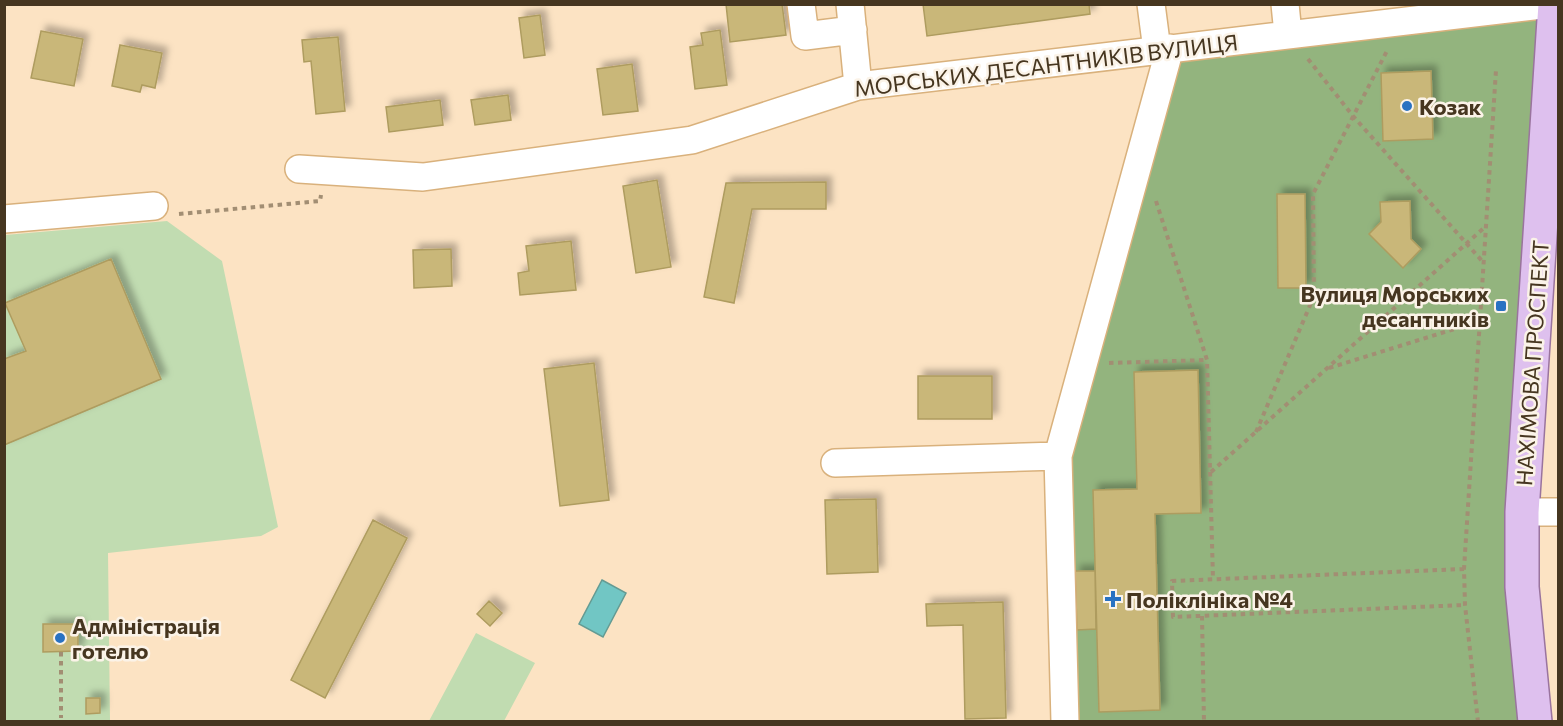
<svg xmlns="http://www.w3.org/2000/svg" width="1563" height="726" font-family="Commissioner,sans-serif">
  <defs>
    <filter id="shadow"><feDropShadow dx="5.5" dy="-5.5" stdDeviation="3" flood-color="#0004"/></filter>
  </defs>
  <rect width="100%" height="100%" fill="#fce3c3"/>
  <path fill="#c1dcb1" d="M167,221l55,40 56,266 -17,9 -153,17 2,168 -105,1v-487z
    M476,633l59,30 -31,58h-75z"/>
  <path fill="#93b47e" d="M1544,15l-18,706h-449l-6,-262 110,-402z"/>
  <path fill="#71c6c4" stroke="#649b93" stroke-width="1.5" d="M602,580l24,13 -23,44 -24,-13z"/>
  <path fill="#c9b779" stroke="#ae9c5f" stroke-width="1.5" filter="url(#shadow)" d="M726,4h56l4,31 -56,7z
    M923,4h166l1,10 -163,22z
    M540,15l5,40 -21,3 -5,-40z
    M720,30l7,55 -32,4 -5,-42 13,-2 -2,-12z
    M41,31l42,8 -9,47 -43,-8z
    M338,37l7,74 -29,3 -5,-53 -7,1 -2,-22z
    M120,45l42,8 -7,35 -13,-3 -2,7 -28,-6z
    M632,64l6,47 -35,4 -6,-46z
    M1431,71l2,68 -50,2 -2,-68z
    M508,95l3,25 -36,5 -4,-25z
    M440,100l3,25 -54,7 -3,-25z
    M657,180l14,87 -35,6 -13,-87z
    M826,182v27h-74l-18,94 -30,-6 22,-114z
    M1277,194h28l1,94h-28z
    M1410,201l1,38 10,10 -18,19 -34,-34 12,-12 -1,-20z
    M571,241l5,49 -56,5 -2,-22 11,-2 -3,-25z
    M451,249l1,37 -38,2 -1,-38z
    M111,259l50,120 -157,66v-86l22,-8 -21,-48z
    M594,363l15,137 -49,6 -16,-137z
    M1198,370l3,143 -46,1 5,196 -61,2 -6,-222 44,-1 -3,-117z
    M918,376h74v43h-74z
    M876,499l2,73 -51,2 -2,-74z
    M373,520l34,18 -82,160 -34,-18z
    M1075,571h20l1,58 -19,1z
    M489,601l13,12 -12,13 -13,-12z
    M1003,602l3,116 -41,1 -2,-94 -36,1 -1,-22z
    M43,624h35v27l-35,1z
    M86,698h14v15l-14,1z"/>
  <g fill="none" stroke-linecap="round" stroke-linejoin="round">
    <defs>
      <path id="minor" d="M801,4l4,32 48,-6
        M850,4l8,82
        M1151,4l6,46
        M1285,4l3,30
        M299,169l124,8 269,-37 166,-54 692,-82
        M4,219l150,-13
        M835,463l223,-7
        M1522,512h36
        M1065,722l-7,-266 112,-408"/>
      <path id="major" d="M1535,722l-13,-135v-75l33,-508"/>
    </defs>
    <use href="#minor" stroke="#d9b17c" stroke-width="30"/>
    <use href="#major" stroke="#9a749e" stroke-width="36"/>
    <path stroke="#a28e73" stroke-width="4" stroke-dasharray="4.5 4.5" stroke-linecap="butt" d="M1308,59l45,57 130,146
      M1156,201l51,159 6,219
      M179,214l141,-13 1,-6
      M1109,363l98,-3
      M1329,368l151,-47
      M1256,432l58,-136 -1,-102 75,-145
      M1211,472l274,-245
      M1464,569l-292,12 1,36 292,-12
      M1158,600l15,-1
      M1202,616l2,106
      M61,652v66
      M1478,722l-13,-117 -1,-36 32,-499"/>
    <use href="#minor" stroke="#fff" stroke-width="27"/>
    <use href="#major" stroke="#dec0ee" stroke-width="33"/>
  </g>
  <g fill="#2972c2" stroke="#fbf3e8" stroke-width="2">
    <circle cx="1407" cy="106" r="6"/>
    <rect x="1495" y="300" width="12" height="12" rx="3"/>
    <path d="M1110 590h6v6h6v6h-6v6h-6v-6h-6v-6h6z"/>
    <circle cx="60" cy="638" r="6"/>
  </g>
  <g text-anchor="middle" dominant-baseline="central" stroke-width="5" stroke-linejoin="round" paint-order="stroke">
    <g font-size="22" fill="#463620" stroke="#fbf3e8">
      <text transform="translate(1046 65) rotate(-7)">МОРСЬКИХ ДЕСАНТНИКІВ ВУЛИЦЯ</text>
      <text transform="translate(1532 363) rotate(-86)">НАХІМОВА ПРОСПЕКТ</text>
    </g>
    <g font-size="22" font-weight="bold" fill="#463620" stroke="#fbf3e8" text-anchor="start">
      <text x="1419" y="106">Козак</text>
      <text x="1489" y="293" text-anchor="end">Вулиця Морських<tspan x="1489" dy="25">десантників</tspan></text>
      <text x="1126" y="599">Поліклініка №4</text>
      <text x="72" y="625">Адміністрація<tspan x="72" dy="25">готелю</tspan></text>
    </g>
  </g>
  <rect width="1563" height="726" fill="none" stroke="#463620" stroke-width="12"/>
</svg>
